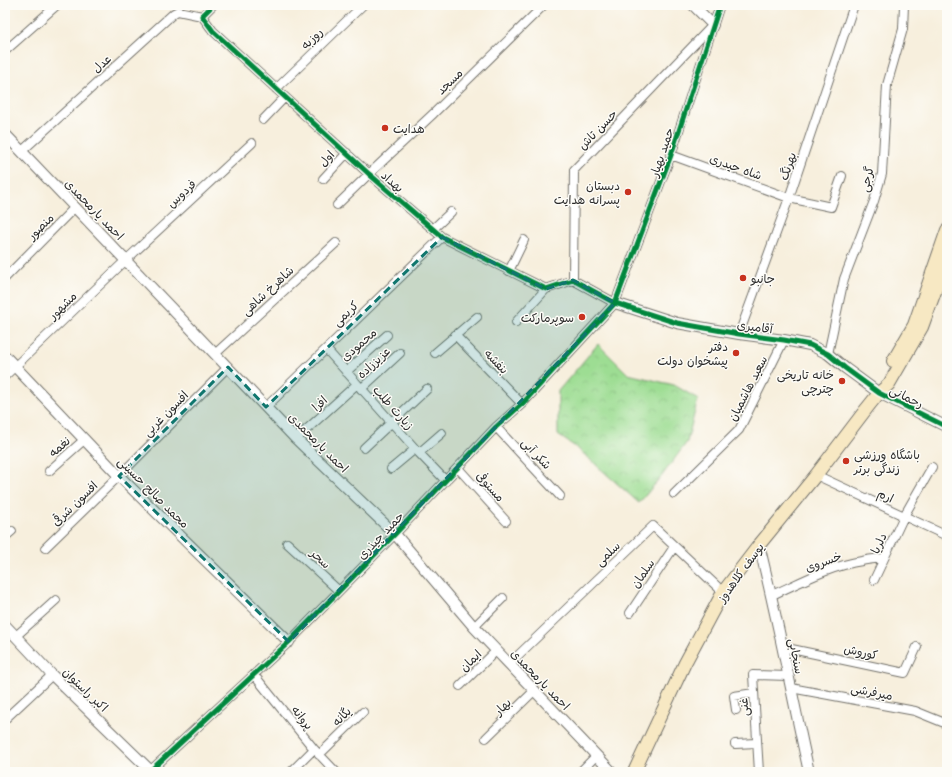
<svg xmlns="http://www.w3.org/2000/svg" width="952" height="777" font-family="Mali,'Playpen Sans Arabic',sans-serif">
  <defs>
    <pattern id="park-crowns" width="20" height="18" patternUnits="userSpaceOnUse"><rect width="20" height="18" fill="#9ddd93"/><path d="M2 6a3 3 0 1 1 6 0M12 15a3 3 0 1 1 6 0" fill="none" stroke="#87be7f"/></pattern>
  </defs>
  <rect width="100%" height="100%" fill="#fdfcf7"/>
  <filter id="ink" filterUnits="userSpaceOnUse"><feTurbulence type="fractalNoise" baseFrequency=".025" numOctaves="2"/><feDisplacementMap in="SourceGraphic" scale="8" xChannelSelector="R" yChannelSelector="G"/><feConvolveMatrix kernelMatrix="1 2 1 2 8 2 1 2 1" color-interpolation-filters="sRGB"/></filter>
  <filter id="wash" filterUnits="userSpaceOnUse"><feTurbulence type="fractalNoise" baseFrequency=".012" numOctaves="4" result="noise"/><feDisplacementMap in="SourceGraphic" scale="16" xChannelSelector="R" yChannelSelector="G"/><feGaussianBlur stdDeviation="0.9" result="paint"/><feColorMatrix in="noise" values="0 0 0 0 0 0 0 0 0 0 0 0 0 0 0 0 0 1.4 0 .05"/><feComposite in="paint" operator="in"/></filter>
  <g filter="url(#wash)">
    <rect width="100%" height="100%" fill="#f7efdd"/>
    <path fill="url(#park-crowns)" stroke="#64845f" d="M598,344l30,30 46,11 24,14 -11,43 -26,35 -22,26 -62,-55 -19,-13v-44z"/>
  </g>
  <g filter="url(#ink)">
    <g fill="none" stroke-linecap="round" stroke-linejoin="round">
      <defs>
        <path id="minor" d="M213,5l-11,11 11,15 156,143 73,63 104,52 27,-9 42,23
          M5,51l52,-46
          M276,89l87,-84
          M263,120l22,-23
          M22,151l152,-138 4,-2 24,5
          M671,155l118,43 42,9 11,-31
          M323,179l24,-26
          M337,205l32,-31 65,-61 110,-108
          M433,229l18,-17
          M509,271l15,-31
          M5,278l70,-71
          M573,280l1,-110 137,-143
          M516,322l30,-33
          M739,334l50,-136 65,-193
          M455,335l67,69
          M326,349l93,104 27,28
          M435,353l42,-36
          M215,354l121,-111
          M828,354l16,-75 30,-78 8,-27 5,-89 16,-56 1,-24
          M346,372l41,-37
          M5,376l121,-116 126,-117
          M361,389l39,-36
          M266,407l176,-170
          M496,427l64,69
          M296,439l61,-55
          M364,448l63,-59
          M419,453l23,-20
          M458,468l48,53
          M391,469l24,-20
          M49,471l36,-32
          M816,475l131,61
          M674,494l65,-64 45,-90
          M5,537l7,-6
          M287,543l52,48
          M45,548l74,-72 109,-109
          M874,580l30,-64 28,-49
          M772,595c29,-13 58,-29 90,-34 7,-2 15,-2 22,-3
          M630,613l44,-66
          M474,627l29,-29
          M16,636l40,-36
          M782,647l123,26 12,-26
          M509,664l144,-138 70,66
          M254,675l60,74 22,23
          M460,686l36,-35
          M791,688l124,23 32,13
          M736,710l-2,-14 20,-3
          M5,719l47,-44
          M486,738l48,-47
          M735,744l22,-1
          M319,755l44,-43
          M149,772l140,-130 106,-108 101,-107 26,-23 93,-101 56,-148 49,-150
          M291,772l23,-23
          M580,772l16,-16
          M759,772l-6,-97 35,1"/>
        <path id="tertiary" d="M693,5l20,20
          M5,134l291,305 99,95 79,93 138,145
          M615,303l62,20 62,11 45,6 26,5 18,9 17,14 34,25 68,34
          M5,356l114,120 170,166
          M759,545c19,75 33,151 50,227
          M5,625l47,50 98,95"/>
        <path id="secondary" d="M893,361l21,-36 33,-95
          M634,772l51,-109 38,-71 36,-47 57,-70 51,-67 12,-15 10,-9 33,-57 25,-68"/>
      </defs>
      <use href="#minor" stroke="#727069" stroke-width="10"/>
      <use href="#tertiary" stroke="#727069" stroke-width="12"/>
      <use href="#secondary" stroke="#727069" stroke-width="14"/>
      <use href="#minor" stroke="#fff" stroke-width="8"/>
      <use href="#tertiary" stroke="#fff" stroke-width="10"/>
      <use href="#secondary" stroke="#f7e8c3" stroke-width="12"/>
      <defs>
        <path id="cycleway" d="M213,5l-11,11 11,15 156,143 73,63 104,52 27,-9 42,23 62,20 62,11 45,6 26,5 18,9 17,14 34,25 68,34
          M149,772l140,-130 106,-108 101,-107 26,-23 93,-101 56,-148 49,-150"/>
      </defs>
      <use href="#cycleway" stroke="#fdfcf7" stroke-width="8"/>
      <use href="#cycleway" stroke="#00873e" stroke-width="5"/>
    </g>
  </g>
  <path fill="#0f766e" fill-opacity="0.2" stroke="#0f766e" stroke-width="3" stroke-dasharray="8 5" stroke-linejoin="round" d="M442,237l104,52 27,-9 42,23 -326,339 -170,-166 109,-109 38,40z"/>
  <g fill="#c8321e" stroke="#fdfcf7" stroke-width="1.5">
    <circle cx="385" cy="128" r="4"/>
    <circle cx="628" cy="192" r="4"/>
    <circle cx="743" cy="278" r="4"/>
    <circle cx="582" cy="317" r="4"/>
    <circle cx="736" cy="353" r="4"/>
    <circle cx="842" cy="381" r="4"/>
    <circle cx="846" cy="461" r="4"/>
  </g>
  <g text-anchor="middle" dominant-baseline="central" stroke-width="3" stroke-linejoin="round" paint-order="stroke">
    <g font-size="12" fill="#2b2b2b" stroke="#fdfcf7">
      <text transform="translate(311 38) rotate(-44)">روزبه</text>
      <text transform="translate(101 63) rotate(-42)">عدل</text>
      <text transform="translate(449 81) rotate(-44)">مسجد</text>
      <text transform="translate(597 129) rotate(-46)">حسن تاش</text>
      <text transform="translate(661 152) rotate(-71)">حمید بهیار</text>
      <text transform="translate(326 158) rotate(-47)">اول</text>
      <text transform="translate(736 166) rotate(20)">شاه حیدری</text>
      <text transform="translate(787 166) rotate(-71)">بهرنگ</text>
      <text transform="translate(866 179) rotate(-77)">گرجی</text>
      <text transform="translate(393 181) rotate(41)">بهداد</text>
      <text transform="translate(181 193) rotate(-43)">فردوس</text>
      <text transform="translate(95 209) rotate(46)">احمد یارمحمدی</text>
      <text transform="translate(40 226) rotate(-45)">منصور</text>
      <text transform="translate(267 290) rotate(-43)">شاهرخ شاهی</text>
      <text transform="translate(62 305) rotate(-44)">مشهور</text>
      <text transform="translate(345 313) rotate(-44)">کریمی</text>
      <text transform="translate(755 326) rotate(8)">آقامیری</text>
      <text transform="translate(358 344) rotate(-41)">محمودی</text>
      <text transform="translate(497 361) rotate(46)">بنفشه</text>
      <text transform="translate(373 362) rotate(-43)">عزیززاده</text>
      <text transform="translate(747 388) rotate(-63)">سعید هاشمیان</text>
      <text transform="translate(907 396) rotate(26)">رحمانی</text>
      <text transform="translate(319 403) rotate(-42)">افرا</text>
      <text transform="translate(394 407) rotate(48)">زیارت طلب</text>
      <text transform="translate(165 413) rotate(-45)">افسون غربی</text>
      <text transform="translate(319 442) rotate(45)">احمد یارمحمدی</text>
      <text transform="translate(59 446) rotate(-41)">نغمه</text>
      <text transform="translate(537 453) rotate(47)">شکر آبی</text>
      <text transform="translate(491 486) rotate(48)">مستوفی</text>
      <text transform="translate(154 492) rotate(45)">محمد صالح حسینی</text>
      <text transform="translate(886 495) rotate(25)">ارم</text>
      <text transform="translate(74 503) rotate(-44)">افسون شرقی</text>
      <text transform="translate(380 535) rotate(-46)">حمید چیذری</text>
      <text transform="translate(878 543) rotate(-65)">دلریا</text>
      <text transform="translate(607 553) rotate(-44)">سلمی</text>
      <text transform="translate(321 558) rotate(43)">سحر</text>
      <text transform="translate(823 561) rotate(-20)">خسروی</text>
      <text transform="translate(740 572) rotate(-54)">یوسف کلاهدوز</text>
      <text transform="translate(642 573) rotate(-56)">سلمان</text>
      <text transform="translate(861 651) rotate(12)">کوروش</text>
      <text transform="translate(797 656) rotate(79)">سنجابی</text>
      <text transform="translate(470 660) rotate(-44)">ایمان</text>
      <text transform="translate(541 679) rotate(46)">احمد یارمحمدی</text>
      <text transform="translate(86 689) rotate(44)">اکبر راستوان</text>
      <text transform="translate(872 691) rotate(11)">میرفرشی</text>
      <text transform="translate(502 706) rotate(-45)">بهار</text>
      <text transform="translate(743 707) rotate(-93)">غنی</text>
      <text transform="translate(341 716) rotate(-45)">یگانه</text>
      <text transform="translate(303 717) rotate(51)">پروانه</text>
    </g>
    <g font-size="12" fill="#2b2b2b" stroke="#fdfcf7" text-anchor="end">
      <text x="393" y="128" text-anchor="start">هدایت</text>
      <text x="620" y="185">دبستان<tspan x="620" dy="14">پسرانه هدایت</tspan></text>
      <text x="751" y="278" text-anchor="start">جانبو</text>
      <text x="574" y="317">سوپرمارکت</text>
      <text x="728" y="346">دفتر<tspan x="728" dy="14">پیشخوان دولت</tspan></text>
      <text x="834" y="374">خانه تاریخی<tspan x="834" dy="14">چترچی</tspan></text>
      <text x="854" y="454" text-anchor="start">باشگاه ورزشی<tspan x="854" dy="14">زندگی برتر</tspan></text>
    </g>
  </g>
  <rect width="952" height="777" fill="none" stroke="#fdfcf7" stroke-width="20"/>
</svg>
